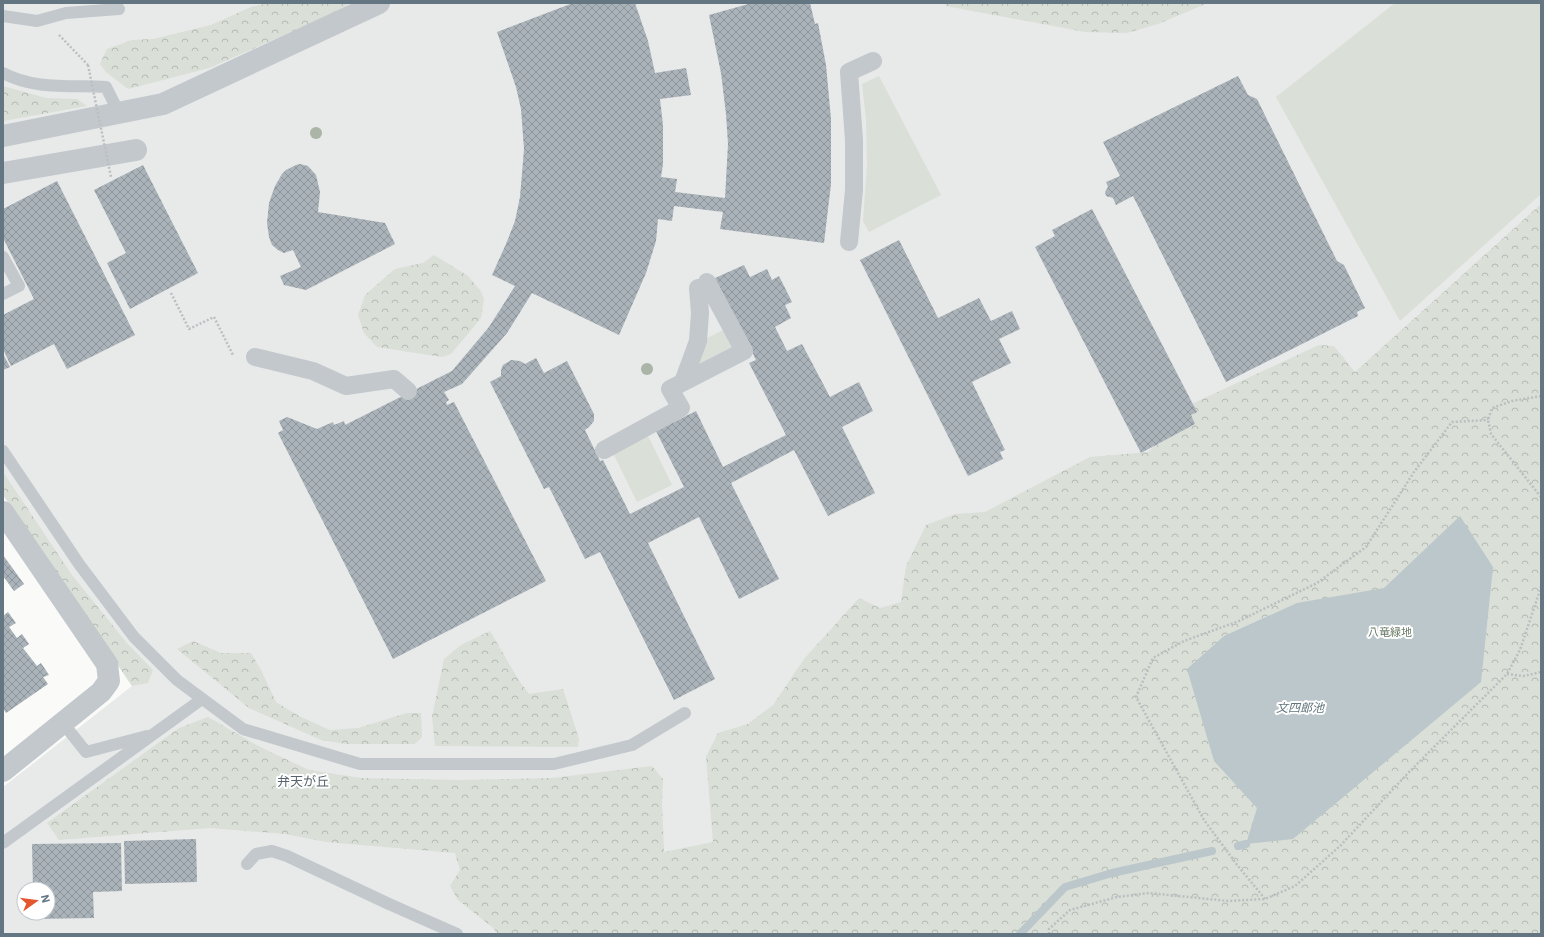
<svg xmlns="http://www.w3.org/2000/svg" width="1544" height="937" font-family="'IBM Plex Sans','Noto Sans JP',sans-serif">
  <defs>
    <pattern id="forest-crowns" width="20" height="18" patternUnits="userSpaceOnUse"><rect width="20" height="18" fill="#dadfd7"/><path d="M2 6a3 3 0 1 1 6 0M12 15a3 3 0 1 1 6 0" fill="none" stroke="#b4b9b4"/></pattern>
    <pattern id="building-cross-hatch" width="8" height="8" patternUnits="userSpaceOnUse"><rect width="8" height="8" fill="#aab3b9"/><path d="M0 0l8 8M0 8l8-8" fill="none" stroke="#8e969c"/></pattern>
  </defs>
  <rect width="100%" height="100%" fill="#fafaf8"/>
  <path fill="#e8e9e9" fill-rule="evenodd" d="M3,3h1538v279l-545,652h-993v-147l129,-101 -129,-191zM24,889h24v24h-24z"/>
  <path fill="#dadfd7" d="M1395,3h146v191l-141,127 -124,-224z
    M879,76l62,119 -72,37 -6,-11 4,-56 -1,-46 -4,-35z
    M727,328l9,19 -45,23 10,-29z
    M648,436l24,49 -35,17 -24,-49z"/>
  <path fill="url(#forest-crowns)" d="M268,3h80l-1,2 -10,7 -128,56 -81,21 -22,-17 -6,-8 7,-15 25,-9 21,-1 58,-14 40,-18z
    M944,3h264l-50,21 -31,9 -42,-1 -139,-26z
    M3,86l43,12 31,1 10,7 -84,15z
    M1541,204v730h-1043l-6,-7 -34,-27 -8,-14 10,-16 -5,-17 -129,-11 -41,-8 -75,-6 -151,12 -12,-17 132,-95 29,-11 52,30 49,23 52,8 96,2 95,-2 100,-12 11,13 -1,24 2,49 49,-10 -7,-85 12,-24 30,-9 25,-19 31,-46 55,-61 21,10 21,-6 5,-36 20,-41 29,-11 30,-2 105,-55 58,-5 19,-18 18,-27 134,-62 15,1 21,26z
    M434,255l34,21 12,14 4,9 -3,19 -30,36 -9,3 -65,-10 -13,-14 -6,-18 7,-20 30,-26 28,-6z
    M3,472l69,103 54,67 27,28 -5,13 -16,3 -129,-191z
    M490,631l28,48 11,15 34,-5 16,50 -1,8 -143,-1 -3,-29 12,-58 17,-14z
    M193,641l28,12h30l10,17 15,32 23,14 31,14 28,-2 49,-15h14l1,24 -7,7h-69l-25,-4 -72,-32 -72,-59z"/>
  <path fill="#bbc7cb" d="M1460,516l33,51 -12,115 -188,157 -47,5 11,-36 -43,-47 -27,-92 37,-33 73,-33 87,-15z"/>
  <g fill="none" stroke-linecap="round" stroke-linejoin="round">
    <path stroke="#bbc7cb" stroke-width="8" d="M1238,846l8,-2
      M1020,934l45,-47 47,-14 100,-22"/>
  </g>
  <path fill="url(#building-cross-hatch)" d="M573,3h62l13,38 7,32 31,-5 5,27 -31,4 3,26v39l-2,13 16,2 -2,13 50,6 3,-54 -2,-30 -5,-41 -12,-58 43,-12h58l5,21 3,-1 8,42 5,54v65l-7,59 -104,-14 3,-17 -49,-6 -2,15 -14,-2 -2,22 -10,32 -27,62 -87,-42 -25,40 -45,51 -18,8 5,8 -3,2 1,3 7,-3 92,179 -153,78 -115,-226 5,-3 -4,-9 8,-4 30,12 16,-7 1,3 10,-4 1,4 107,-54 37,-44 26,-41 -23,-11 14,-31 9,-23 5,-24 4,-48 -3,-40 -5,-22 -19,-55z
    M1238,76l10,19 9,4 80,162 7,4 21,43 -8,4 1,4 -132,66 -93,-186 -17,9 -3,-7 -7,-2 -1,-4 3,-5 -2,-5 14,-6 -17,-34z
    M300,164l8,2 8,9 4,17 -2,20 67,11 10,21 -89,46 -22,-5 -4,-9 21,-9 -8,-17 -9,3 -6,-3 -6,-5 -3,-8 -2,-14 2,-20 6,-17 7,-12 4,-4 10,-5z
    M143,165l55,108 -68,36 -23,-46 19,-10 -32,-63z
    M57,181l78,154 -68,34 -13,-25 -43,22 -8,-17v-34l31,-16 -31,-61v-29z
    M1092,209l105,203 -6,3 4,9 -54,29 -106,-206 20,-11 -3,-6z
    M899,240l39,78 41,-20 12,23 21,-10 8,18 -21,10 12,24 -39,19 33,68 -5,2 3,7 -35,17 -108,-216z
    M744,265l6,12 17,-8 5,11 7,-4 13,26 -7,3 6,13 -16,9 12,24 15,-7 28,53 29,-15 14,29 -31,16 33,66 -47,23 -34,-66 -63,33 48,96 -40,20 -40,-82 -51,26 67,136 -41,21 -74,-148 -15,7 -36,-72 -5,2 -54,-107 11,-6v-6l2,-5 8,-5 9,1 5,3 11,-6 8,15 23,-12 27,53v7l-5,6 -4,3 15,31 3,-1 27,54 54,-27 -28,-56 40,-20 27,56 63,-32 -37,-72 7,-3 -41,-82z
    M3,354l7,13 -7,3z
    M3,555l21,29 -10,7 -11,-15z
    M8,612l8,11 -7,4 8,11 5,-4 7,10 -6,4 14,18 4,-3 8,12 -6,2 5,7 -42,29 -3,-5v-92z
    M196,839l1,43 -72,2 -1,-43z
    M121,843l1,48 -29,1 1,26 -61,1v-6h15v-24h-15l-1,-45z"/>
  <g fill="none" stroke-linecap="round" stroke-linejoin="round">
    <path stroke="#bbbfc2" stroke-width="2.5" stroke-dasharray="2 2" stroke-linecap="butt" d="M59,35l29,30
      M171,293l18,36 25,-12 19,38
      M1541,396l-29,5 -20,7 -4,12 3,14 50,63
      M1507,674l17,2 17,-4
      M1265,899l-27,-33 -34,-46 -68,-123 17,-39 31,-17 55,-20 78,-38 49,-36 48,-75 38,-50 36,-2
      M1049,934v-5l21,-19 47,-13 32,-4 79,8 37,-2 30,-13 45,-40 69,-74 98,-98 13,-24 21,-63"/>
    <path stroke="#c3c8cc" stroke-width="12" d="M3,16l34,5 29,-8 53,-4
      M3,73c31,17 69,12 103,14l13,26
      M3,257l16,29 -16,8
      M3,451l76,113 55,73 43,43 66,49 117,35h194l78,-19 53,-32
      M63,723l23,29 61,-16
      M3,843l199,-144
      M247,864l9,-10 16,-3 15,5 102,48 68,30"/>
    <path stroke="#c3c8cc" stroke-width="18" d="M849,242l5,-52v-50l-5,-68 24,-11
      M255,357l58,14 33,15 48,-7 14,12
      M683,382l15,-41 2,-28 -2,-25
      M604,450l77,-42 -11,-19 74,-38 -37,-69"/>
    <path stroke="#c3c8cc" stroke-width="22" d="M3,136l160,-32 216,-101
      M3,173l133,-23
      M3,512l104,152 2,17 -8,11 -98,79"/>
    <path stroke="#bbbfc2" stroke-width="2.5" stroke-dasharray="2 2" stroke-linecap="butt" d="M88,65l23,112"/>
  </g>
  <g fill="#aab4a7">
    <circle cx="316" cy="133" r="6"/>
    <circle cx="647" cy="369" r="6"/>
  </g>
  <g text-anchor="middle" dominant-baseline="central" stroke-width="4" stroke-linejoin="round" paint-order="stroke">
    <g font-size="11" fill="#687a64" stroke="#fff">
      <text x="1390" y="632">八竜緑地</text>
    </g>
    <g font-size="12" font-style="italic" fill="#60757c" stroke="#fff">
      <text x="1300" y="707">文四郎池</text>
    </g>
    <g font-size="13" fill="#57646e" stroke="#fff">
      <text x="303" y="781">弁天が丘</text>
    </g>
  </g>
  <rect width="1544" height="937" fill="none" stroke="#657683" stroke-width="8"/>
  <g transform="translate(36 901) rotate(76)"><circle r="19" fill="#ffffff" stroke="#c1c8cd"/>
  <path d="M0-3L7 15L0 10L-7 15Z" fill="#e4572e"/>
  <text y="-6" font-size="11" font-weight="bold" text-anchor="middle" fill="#657683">N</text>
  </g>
</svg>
